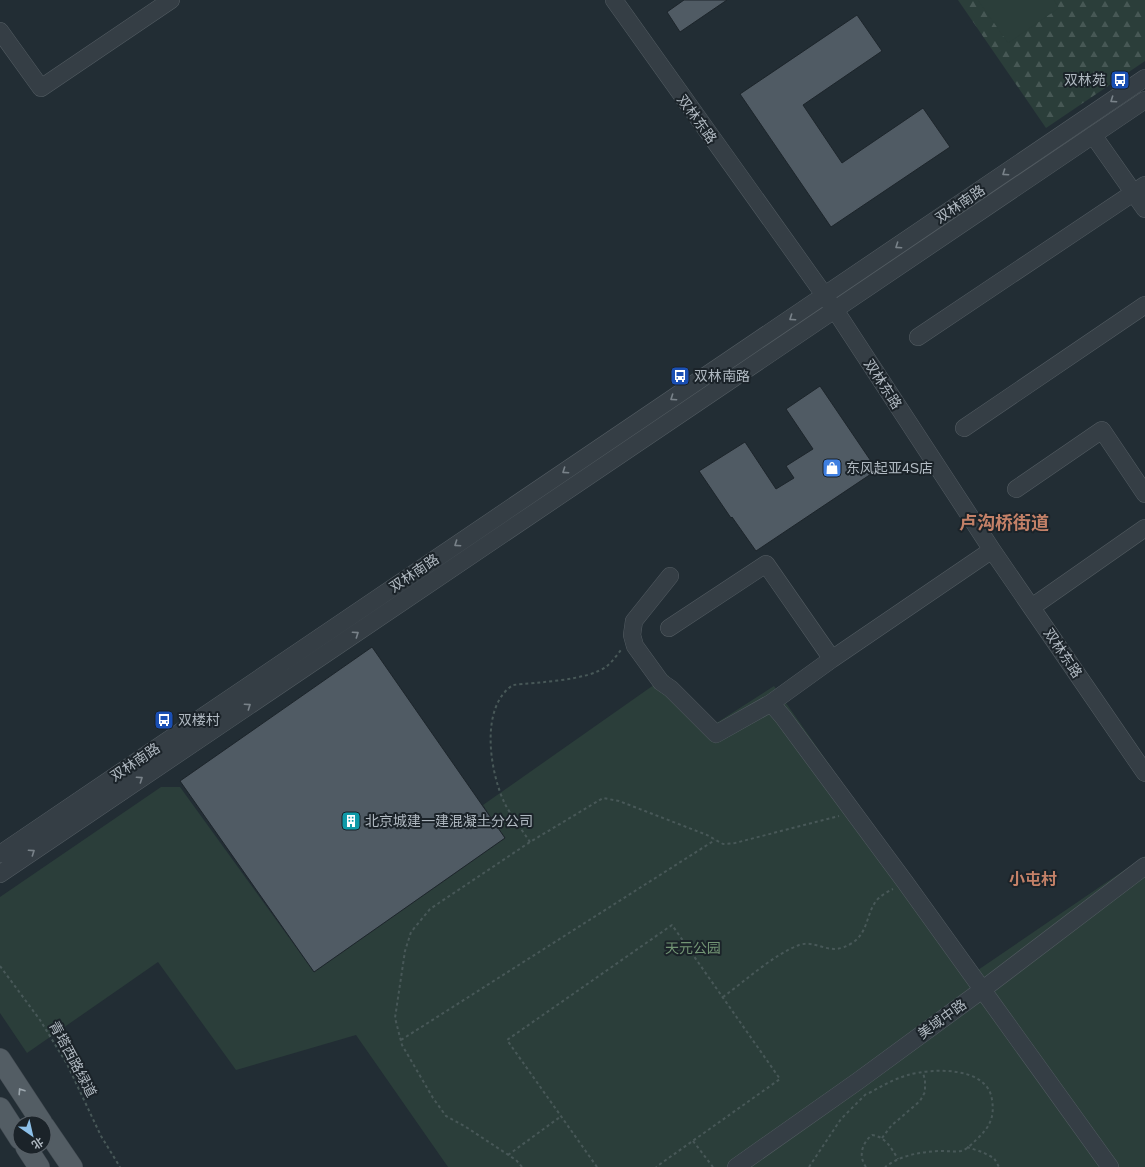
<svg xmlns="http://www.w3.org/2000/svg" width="1145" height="1167" font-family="Arial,'Noto Sans SC',sans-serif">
  <defs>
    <pattern id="forest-firs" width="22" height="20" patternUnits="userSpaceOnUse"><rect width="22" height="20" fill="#2b3e3a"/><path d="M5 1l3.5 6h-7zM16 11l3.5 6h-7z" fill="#475855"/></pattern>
  </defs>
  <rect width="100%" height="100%" fill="#222d34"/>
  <path fill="url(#forest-firs)" d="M958,0h187v61l-99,67z"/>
  <path fill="#2b3e3a" d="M978,0h76l5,8 -51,35z
    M668,675l36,56 70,-45 201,286 170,-116v311h-697l-92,-132 -120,35 -78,-108 -131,91 -27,-40v-116l161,-110h19l134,185 191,-134 -22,-33z"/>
  <path fill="#505b64" stroke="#1d252b" d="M684,0h43l-47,32 -13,-20z
    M857,15l25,36 -79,54 39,58 81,-55 27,39 -119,80 -91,-133z
    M820,386l57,84 -121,81 -24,-34 -1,1 -32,-47 46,-29 31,47 18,-11 -8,-12 27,-17 -27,-40z
    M372,647l133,191 -191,134 -134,-191z"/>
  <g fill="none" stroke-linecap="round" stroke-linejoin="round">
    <defs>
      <path id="minor" d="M614,0l221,310 157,240 153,223
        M0,31l41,57 130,-88
        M1093,135l52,74
        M918,337l227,-152
        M964,428l181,-123
        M1016,489l86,-59 43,64
        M670,576l-36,45 -2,14 3,11 26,36 10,7 45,45 55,-31 61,-44 160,-109
        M1032,607l113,-79
        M669,628l97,-64 66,95
        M771,703l12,14 122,165 205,285
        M0,854l1145,-776
        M0,874l1145,-774
        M736,1167l122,-86 124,-91 163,-124"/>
      <path id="major" d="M0,1059l42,64
        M0,1108l20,31
        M44,1126l28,41
        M26,1147l13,20"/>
    </defs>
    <use href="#minor" stroke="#535c62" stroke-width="18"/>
    <use href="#major" stroke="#3f474e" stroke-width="22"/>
    <path stroke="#485858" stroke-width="2" stroke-dasharray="3 3" stroke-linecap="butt" d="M530,842c-8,-12 -18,-25 -25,-38 -15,-31 -26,-97 8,-119 24,-3 75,-4 94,-19 5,-4 10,-11 14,-16
      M0,966l40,54 27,44 34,72 19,31
      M723,997c22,-16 50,-42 76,-52 19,-6 30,13 53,-2 16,-10 14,-28 24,-42 4,-5 11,-9 17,-12
      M401,1040l314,-200
      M869,1093c13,-7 25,-14 39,-18 24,-7 80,-9 84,25 3,18 -3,28 -16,40 -4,4 -10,10 -15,11 -7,1 -14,0 -21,0 -20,1 -39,4 -55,16
      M882,1138l9,-12 29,-25 5,-9v-12l-2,-7
      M693,1141l20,26
      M967,1147l15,5 12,6 5,9
      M508,1155l52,-38
      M522,1167l-6,-7 -50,-33 -20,-11 -13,-18 -31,-53 -7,-27 10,-67 6,-19 19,-23 100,-67 73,-44 16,3 88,34 16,9 12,-1 104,-27
      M597,1167l-90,-127 165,-115 108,154 -124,88
      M809,1167l32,-48 27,-27
      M866,1167c-8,-11 -4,-24 6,-32 14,2 19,13 26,24"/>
    <use href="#minor" stroke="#353e45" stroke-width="17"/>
    <use href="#major" stroke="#535d64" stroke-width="21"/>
  </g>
  <defs><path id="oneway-chevron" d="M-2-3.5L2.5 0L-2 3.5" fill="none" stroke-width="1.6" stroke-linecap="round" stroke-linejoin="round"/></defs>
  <g stroke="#798289">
    <use href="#oneway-chevron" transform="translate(1113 100) rotate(146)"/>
    <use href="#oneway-chevron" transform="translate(1005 173) rotate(146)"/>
    <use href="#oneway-chevron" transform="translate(898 246) rotate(146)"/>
    <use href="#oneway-chevron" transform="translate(792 318) rotate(146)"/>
    <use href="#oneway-chevron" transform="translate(673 398) rotate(146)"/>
    <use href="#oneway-chevron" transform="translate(565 471) rotate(146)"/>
    <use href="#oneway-chevron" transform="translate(457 544) rotate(146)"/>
    <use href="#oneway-chevron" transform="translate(356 634) rotate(-34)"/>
    <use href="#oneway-chevron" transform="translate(248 706) rotate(-34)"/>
    <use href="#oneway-chevron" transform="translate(140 779) rotate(-34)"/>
    <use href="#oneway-chevron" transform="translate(32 852) rotate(-34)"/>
  </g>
  <use stroke="#9da7ae" href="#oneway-chevron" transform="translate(21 1091) rotate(-123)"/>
  <defs>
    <symbol id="bus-square" viewBox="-11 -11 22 22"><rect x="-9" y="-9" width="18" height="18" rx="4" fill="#1a4fb4" stroke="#1b2329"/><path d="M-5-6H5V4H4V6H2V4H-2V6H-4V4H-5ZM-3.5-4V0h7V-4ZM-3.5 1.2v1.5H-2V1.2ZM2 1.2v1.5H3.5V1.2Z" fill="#fff"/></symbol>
    <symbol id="shop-square" viewBox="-11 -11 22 22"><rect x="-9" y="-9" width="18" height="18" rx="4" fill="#3f7fe0" stroke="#1b2329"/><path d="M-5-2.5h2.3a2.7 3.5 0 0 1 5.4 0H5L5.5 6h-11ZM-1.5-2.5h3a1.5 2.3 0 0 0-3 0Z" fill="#fff"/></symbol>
    <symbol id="building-square" viewBox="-11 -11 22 22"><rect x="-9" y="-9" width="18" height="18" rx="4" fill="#0f9aa8" stroke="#1b2329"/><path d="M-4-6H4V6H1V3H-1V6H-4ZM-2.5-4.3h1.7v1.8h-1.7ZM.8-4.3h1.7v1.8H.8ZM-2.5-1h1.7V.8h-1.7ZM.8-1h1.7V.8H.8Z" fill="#fff"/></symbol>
  </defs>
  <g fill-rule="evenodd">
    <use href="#bus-square" x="1109" y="69" width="22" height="22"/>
    <use href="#bus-square" x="669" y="365" width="22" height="22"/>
    <use href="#shop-square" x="821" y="457" width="22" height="22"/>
    <use href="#bus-square" x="153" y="709" width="22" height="22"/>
    <use href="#building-square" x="340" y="810" width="22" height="22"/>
  </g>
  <g text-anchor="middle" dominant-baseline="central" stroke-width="4" stroke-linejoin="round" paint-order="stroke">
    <g font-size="14" fill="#b0b9c1" stroke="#1b2329" text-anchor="start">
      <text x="1106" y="80" text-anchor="end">双林苑</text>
      <text x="694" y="376">双林南路</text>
      <text x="846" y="468">东风起亚4S店</text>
      <text x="178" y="720">双楼村</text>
      <text x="365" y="821">北京城建一建混凝土分公司</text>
    </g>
    <g font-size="14" fill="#b0b9c1" stroke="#1b2329">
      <text transform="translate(697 119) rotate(54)">双林东路</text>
      <text transform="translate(960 204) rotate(-34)">双林南路</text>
      <text transform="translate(883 384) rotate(57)">双林东路</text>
      <text transform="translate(414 573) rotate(-34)">双林南路</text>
      <text transform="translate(1063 653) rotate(56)">双林东路</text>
      <text transform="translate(135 762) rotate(-34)">双林南路</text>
      <text transform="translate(942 1019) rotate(-36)">美域中路</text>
      <text transform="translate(73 1059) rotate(62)">青塔西路绿道</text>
    </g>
    <g font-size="14" fill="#729474" stroke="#1b2329">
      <text x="693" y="948">天元公园</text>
    </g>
    <g font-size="16" font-weight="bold" fill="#c48168" stroke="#1b2329">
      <text x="1033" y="879">小屯村</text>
    </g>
    <g font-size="18" font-weight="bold" fill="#c48168" stroke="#1b2329">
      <text x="1004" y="523">卢沟桥街道</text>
    </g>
  </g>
  <g transform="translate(32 1135) rotate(146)"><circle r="19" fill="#1b2329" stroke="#575f66"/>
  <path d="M0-3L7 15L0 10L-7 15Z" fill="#8dc0e9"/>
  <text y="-6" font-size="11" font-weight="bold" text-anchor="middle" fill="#b0b9c1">北</text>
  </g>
</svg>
